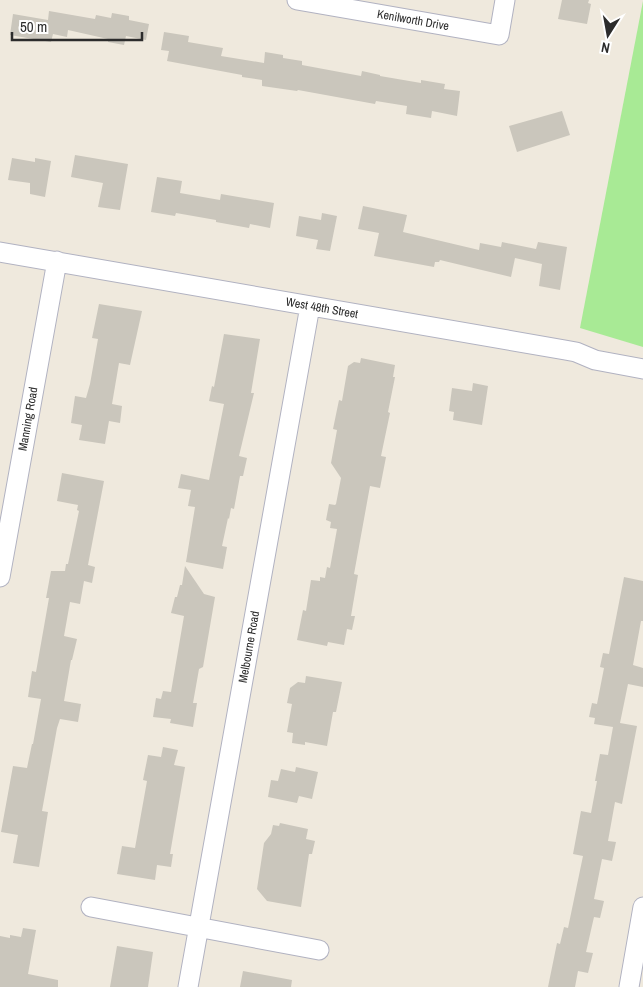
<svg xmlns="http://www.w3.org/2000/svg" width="643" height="987" font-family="'Archivo Narrow',sans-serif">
  <rect width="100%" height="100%" fill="#efe9dd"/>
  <path fill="#a8ea95" d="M643,1v346l-63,-19z"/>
  <path fill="#cac6bc" d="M562,0h27l-1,3 3,1 -4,20 -29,-5z
    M49,11l46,8 1,-4 15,3 1,-5 17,3v4l20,4 -3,16 -20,-4 -2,9 -16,-3v-3l-40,-9 -1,7 -14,-3 -2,8 -41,-7 3,-21 35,6z
    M164,32l25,4 -1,6 35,6 -2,8 43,7 1,-11 18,3v3l19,3v4l59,11 1,-5 18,4v1l41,7v-3l24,4 -1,5 16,2 -3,25 -25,-5 -1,7 -25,-4 1,-8 -31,-5 -1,3 -77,-14 -1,1 -35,-5v-6l-20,-3v-2l-75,-14 2,-10 -8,-1z
    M562,111l8,24 -53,17 -8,-26z
    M75,155l53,9 -8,46 -22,-3 5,-24 -32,-6z
    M12,158l23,4v-4l16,3 -6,36 -15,-3v-11l-22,-3z
    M157,177l25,4 -2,12 40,7 1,-6 53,9 -4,25 -20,-4 -1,4 -33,-6v-2l-40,-7 -1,3 -24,-4z
    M363,206l44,9 -4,17 76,18 1,-7 21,4 1,-5 34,7 2,-7 29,5 -7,43 -21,-4 3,-22 -27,-6 -4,19 -71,-17 -1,2h-4l-1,5 -60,-11 5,-23 -21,-4z
    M322,213l15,3 -7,35 -14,-2 2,-9 -22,-4 3,-20 22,4z
    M99,304l43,7 -12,54 -11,-2 -7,41 10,2 -2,17 -11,-2 -4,23 -26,-4 3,-15 -11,-2 4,-27 11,2 4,-14 8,-45 -6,-1z
    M224,334l36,5 -9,54h3l-15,63 8,2 -4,18h-3l-6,33 -3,-1 -2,11 -1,-1 -6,28 5,1 -4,22 -37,-7 9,-55 -7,-1 3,-16 -13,-2 3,-14 28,6 15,-76 -15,-3 3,-15 2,1z
    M361,358l34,7 -2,12h2l-7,35 2,1 -9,43 5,1 -6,31 -10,-2 -16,88 4,1 -7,41h4l-3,14 -5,-1 -3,16 -16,-3 -1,4 -30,-6 6,-30 3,1 5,-31 9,1v-4l5,1 2,-11 3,1 7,-39 -7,-1 1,-6 -5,-2 3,-16 6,1 1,-1 5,-26 -10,-15 6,-33 -4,-1 6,-29 3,1 6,-35 6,-4 6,1z
    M473,383l15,3 -6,39 -29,-5 1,-8 -5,-1 3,-23 20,3z
    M62,473l42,8 -16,84 7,2 -3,16 -8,-2 -4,23 -10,-2 -6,34 13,3 -5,21h-1l-7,41 17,3 -3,18 -18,-3 -3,9 -15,83 6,1 -9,55 -26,-4 5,-28 -17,-3 12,-66 14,2 5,-24h1l8,-45 -13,-2 4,-26 4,1 13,-74h-3l5,-27h14l1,-7h2l11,-53 -2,-1 1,-5 -21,-4z
    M185,566l19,28 11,3 -12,70 -4,2 -6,34h4l-4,24 -23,-4 1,-4 -18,-2 3,-19 5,1 2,-8 8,1 13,-76 -13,-3 4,-16h2l3,-12h2z
    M624,577l19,4v40h-2l-8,44 10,3v19l-15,-3 -8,39 17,3 -15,78 -7,-2 -7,39 8,1 -4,19 -10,-2 -8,40 10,2 -4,17 -6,-1 -8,35 7,1 -5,20 -10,-2 -3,16h-27l9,-44 3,1 4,-17 4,1 15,-72 -10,-2 8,-43 10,2 6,-32h-2l5,-27 8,1 5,-28 -19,-3 1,-6 -6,-1 3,-14 5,1 7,-36 -4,-1 3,-14 6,1z
    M306,676l36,6 -6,30h-3l-6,34 -22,-4v3l-13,-2 1,-10 -6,-1 5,-28 -5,-1 3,-15 8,-6 7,1z
    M163,747l15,3 -4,15 11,2 -15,87h3l-2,13 -14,-2 -2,15 -38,-6 5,-28 13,2 12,-67 -4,-1 5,-25 13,2z
    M296,767l22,5 -6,27 -13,-3 -2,7 -29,-6 3,-17 7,1 3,-12 14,3z
    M280,823l28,6 -2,10 9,2 -3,13h-3l-8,53 -34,-6 -10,-12 7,-46 7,-9 2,-9 6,1z
    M23,928l13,2 -8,44 30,6v7h-58v-51l10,2v-3l11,2z
    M117,946l36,6 -5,35h-38z
    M243,971l49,9 -1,7h-51z"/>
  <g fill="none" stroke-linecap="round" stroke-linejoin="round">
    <defs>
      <path id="minor" d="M297,0l202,35 6,-35
        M0,252l565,98 11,2 19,8 48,9
        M0,577l57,-316
        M91,907l228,43
        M188,987l122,-681
        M629,987l14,-80"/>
    </defs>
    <use href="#minor" stroke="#b1b2c1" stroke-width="21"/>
    <use href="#minor" stroke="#fff" stroke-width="19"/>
  </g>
  <g text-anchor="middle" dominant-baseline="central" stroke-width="5" stroke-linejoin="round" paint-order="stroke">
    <g font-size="12" fill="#2c2c2c" stroke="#fff">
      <text transform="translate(413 20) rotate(10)">Kenilworth Drive</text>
      <text transform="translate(322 308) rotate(10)">West 48th Street</text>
      <text transform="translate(28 419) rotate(-80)">Manning Road</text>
      <text transform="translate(249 647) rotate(-80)">Melbourne Road</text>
    </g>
  </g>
  <g transform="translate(608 35) rotate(191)" stroke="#ffffff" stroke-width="4" paint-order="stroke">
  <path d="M0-4L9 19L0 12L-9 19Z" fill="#2c2c2c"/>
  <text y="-8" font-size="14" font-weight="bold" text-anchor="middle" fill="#2c2c2c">N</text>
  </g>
  <path d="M12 32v8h130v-8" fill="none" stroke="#2c2c2c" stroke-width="2.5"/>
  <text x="20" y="32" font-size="15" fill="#2c2c2c" stroke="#ffffff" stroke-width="4" paint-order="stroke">50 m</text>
</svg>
